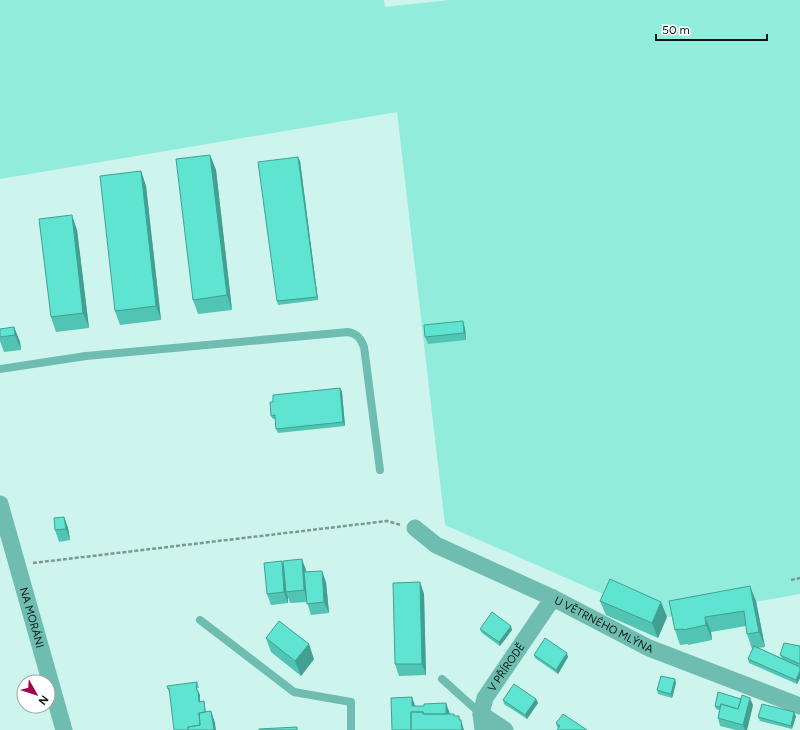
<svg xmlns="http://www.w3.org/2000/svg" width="800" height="730" font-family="Figtree,sans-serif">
  <rect width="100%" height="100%" fill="#cdf5ed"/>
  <path fill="#92ecdc" d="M0,0h384l1,7 64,-7h351v594l-131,23 -54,-24 -3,5 -167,-73 -48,-413 -397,67z"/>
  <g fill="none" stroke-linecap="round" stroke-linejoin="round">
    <path stroke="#7b9993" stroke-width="2.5" stroke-dasharray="4 2" stroke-linecap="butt" d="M33,563l354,-42 14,4
      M791,580l9,-2"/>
    <path stroke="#6ebdb0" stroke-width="8" d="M0,369l86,-13 262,-24c10,2 13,7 16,15l16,123
      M200,620l94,72 57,10v28
      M442,679l39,35"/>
    <g stroke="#6ebdb0" stroke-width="17">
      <path id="s1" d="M0,504l64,226"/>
      <path id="s2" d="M415,528l21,17 117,53 96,50 151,58"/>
      <path d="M481,714l24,16"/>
      <path id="s3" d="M483,730l-2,-16 4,-16 68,-100"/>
    </g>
  </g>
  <path fill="#51c4b4" d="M210,155l6,15 16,140 -34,4 -5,-14z
    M300,161l18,139 -40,5 -1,-4z
    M141,171l5,15 15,134 -41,5 -5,-14z
    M77,230l12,98 -33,4 -5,-15z
    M14,327l6,15 1,8 -17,2 -4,-11v-12z
    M465,328l1,12 -38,4 -3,-7z
    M340,388l2,4 3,34 -67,7 -2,-4 -1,-10h-2l-2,-3 2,-14z
    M64,517l4,11 2,12 -11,2 -4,-12z
    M284,567l22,3v2l20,10 3,31 -18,2 -4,-13 -17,1 -2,-6v6l-17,2 -4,-11z
    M420,582l4,12 2,81 -27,1 -4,-12z
    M600,601l61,1 6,15 -9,21 -52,-23z
    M669,601h87l9,46 -7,1 24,10 -2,-3 20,-9v32l-3,6 -48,-21 -1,-4 5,-10h-1l-5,-15 -1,-8 -35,6 1,8 -24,5v-1l-8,1 -5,-15z
    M480,629l32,1 -12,16 -18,-13z
    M266,638l48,21 -13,17 -30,-24z
    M534,655l34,2 -10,17 -23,-16z
    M197,682l2,6h-2l1,3 2,4v7l4,-1 2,11 5,-1 4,12 -46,-31 -1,-3z
    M676,683l-4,15 -14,-4 -1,-4z
    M536,699l2,4 -11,16 -23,-15 -1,-4z
    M753,705l-6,25h-11l-16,-4 -2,-8 1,-8 -3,-1 -1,-3z
    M796,716l-4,13 -32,-8 -2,-4z
    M556,723l31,7 -29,-2 -1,-1z"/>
  <path fill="#42a092" d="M210,155l6,15 16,140 -5,-15z
    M298,157l2,4 18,139 -1,-3z
    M141,171l5,15 15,134 -5,-14z
    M72,215l5,15 12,98 -6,-15z
    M463,321l2,7 1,12 -2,-7z
    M14,327l6,15 1,8 -6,-15z
    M340,388l2,4 3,34 -2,-4z
    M64,517l4,11 2,12 -4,-11z
    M302,559l4,11 2,32 -4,-12z
    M282,561l4,11v20l2,5v6l-4,-11z
    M322,571l4,11 3,31 -5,-11z
    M420,582l4,12 2,81 -4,-11z
    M750,586l6,15 9,46 -6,-15z
    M661,602l6,15 -9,21 -6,-15z
    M705,617l6,15 1,8 -6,-15z
    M511,626l1,4 -12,16 -1,-4z
    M309,644l5,15 -13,17 -6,-15z
    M567,653l1,4 -10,17 -2,-4z
    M800,671v7l-3,6 -1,-4z
    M675,679l1,4 -4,15 -1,-4z
    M196,684l2,11v-4l2,4v11l-1,-4z
    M412,697l4,11 -4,-2z
    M750,698l3,7 -6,25h-2l-2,-5z
    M536,699l2,4 -11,16 -2,-4z
    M446,703l4,11 -4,4z
    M211,711l4,12 1,7h-2z
    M794,712l2,4 -4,13 -1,-3z
    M459,716l2,6v-2l3,10h-2z"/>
  <path fill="#5ee4d1" stroke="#42a092" d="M210,155l17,140 -34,5 -17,-141z
    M298,157l19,140 -40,4 -19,-139z
    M141,171l15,135 -41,5 -15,-135z
    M72,215l11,98 -32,4 -12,-98z
    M463,321l1,12 -39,4 -1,-12z
    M14,327l1,8 -15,2v-8z
    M340,388l3,34 -67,7 -1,-14 -4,1 -1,-14h3v-7z
    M64,517l2,12 -11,1 -1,-12z
    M302,559l2,31 -18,2 -3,-31z
    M282,561l2,31 -17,2 -3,-31z
    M322,571l2,31 -17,2 -3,-32z
    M610,579l51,23 -9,21 -52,-22z
    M420,582l2,82h-27l-2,-81z
    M750,586l9,46 -12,2 -3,-23 -39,6 1,8 -23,5v-1l-8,1 -6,-29z
    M492,612l19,14 -12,16 -19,-13z
    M279,621l30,23 -14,17 -29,-23z
    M545,638l22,15 -11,17 -22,-15z
    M784,643l16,3v18l-20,-9z
    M754,646l46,21v4l-4,9 -48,-21z
    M661,676l14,3 -4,15 -14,-4z
    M197,682v2h-1l1,7h1l1,11 5,-1 1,11 -6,1 1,12 -12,2v3h-14l-5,-42 -1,1 -1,-3z
    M514,684l22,15 -11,16 -22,-15z
    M718,692l23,7 -3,10 -17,-5 -1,3 -5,-1z
    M742,695l8,3 -7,27 -25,-7 3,-14 17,5z
    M412,697v9h12v-2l22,-1v11h-22l-1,-2h-12v18h-19l-1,-32z
    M762,704l32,8 -3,14 -33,-9z
    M211,711l3,19h-26v-3l12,-2 -1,-12z
    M411,712h12v2h31v2h5v4h2l1,10h-51z
    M563,714l24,16h-30l3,-4 -4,-3z
    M297,727v3h-38v-1z"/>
  <g text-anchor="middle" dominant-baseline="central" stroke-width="3.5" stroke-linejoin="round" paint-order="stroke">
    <g font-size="11" fill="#091815" stroke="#fff">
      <text stroke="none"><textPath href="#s1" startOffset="118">NA MORÁNI</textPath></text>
      <text stroke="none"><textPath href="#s2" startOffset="213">U VĚTRNÉHO MLÝNA</textPath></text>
      <text stroke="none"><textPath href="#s3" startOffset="70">V PŘÍRODĚ</textPath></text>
    </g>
  </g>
  <g transform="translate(36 694) rotate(129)"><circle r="19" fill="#ffffff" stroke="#9da3a1"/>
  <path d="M0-3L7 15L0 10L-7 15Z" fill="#9f074f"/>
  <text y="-6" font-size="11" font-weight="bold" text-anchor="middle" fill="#091815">N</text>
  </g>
  <path d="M656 34v6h111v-6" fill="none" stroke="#091815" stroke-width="2"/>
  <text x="662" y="34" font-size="12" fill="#091815" stroke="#ffffff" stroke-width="3" paint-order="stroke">50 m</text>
</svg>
